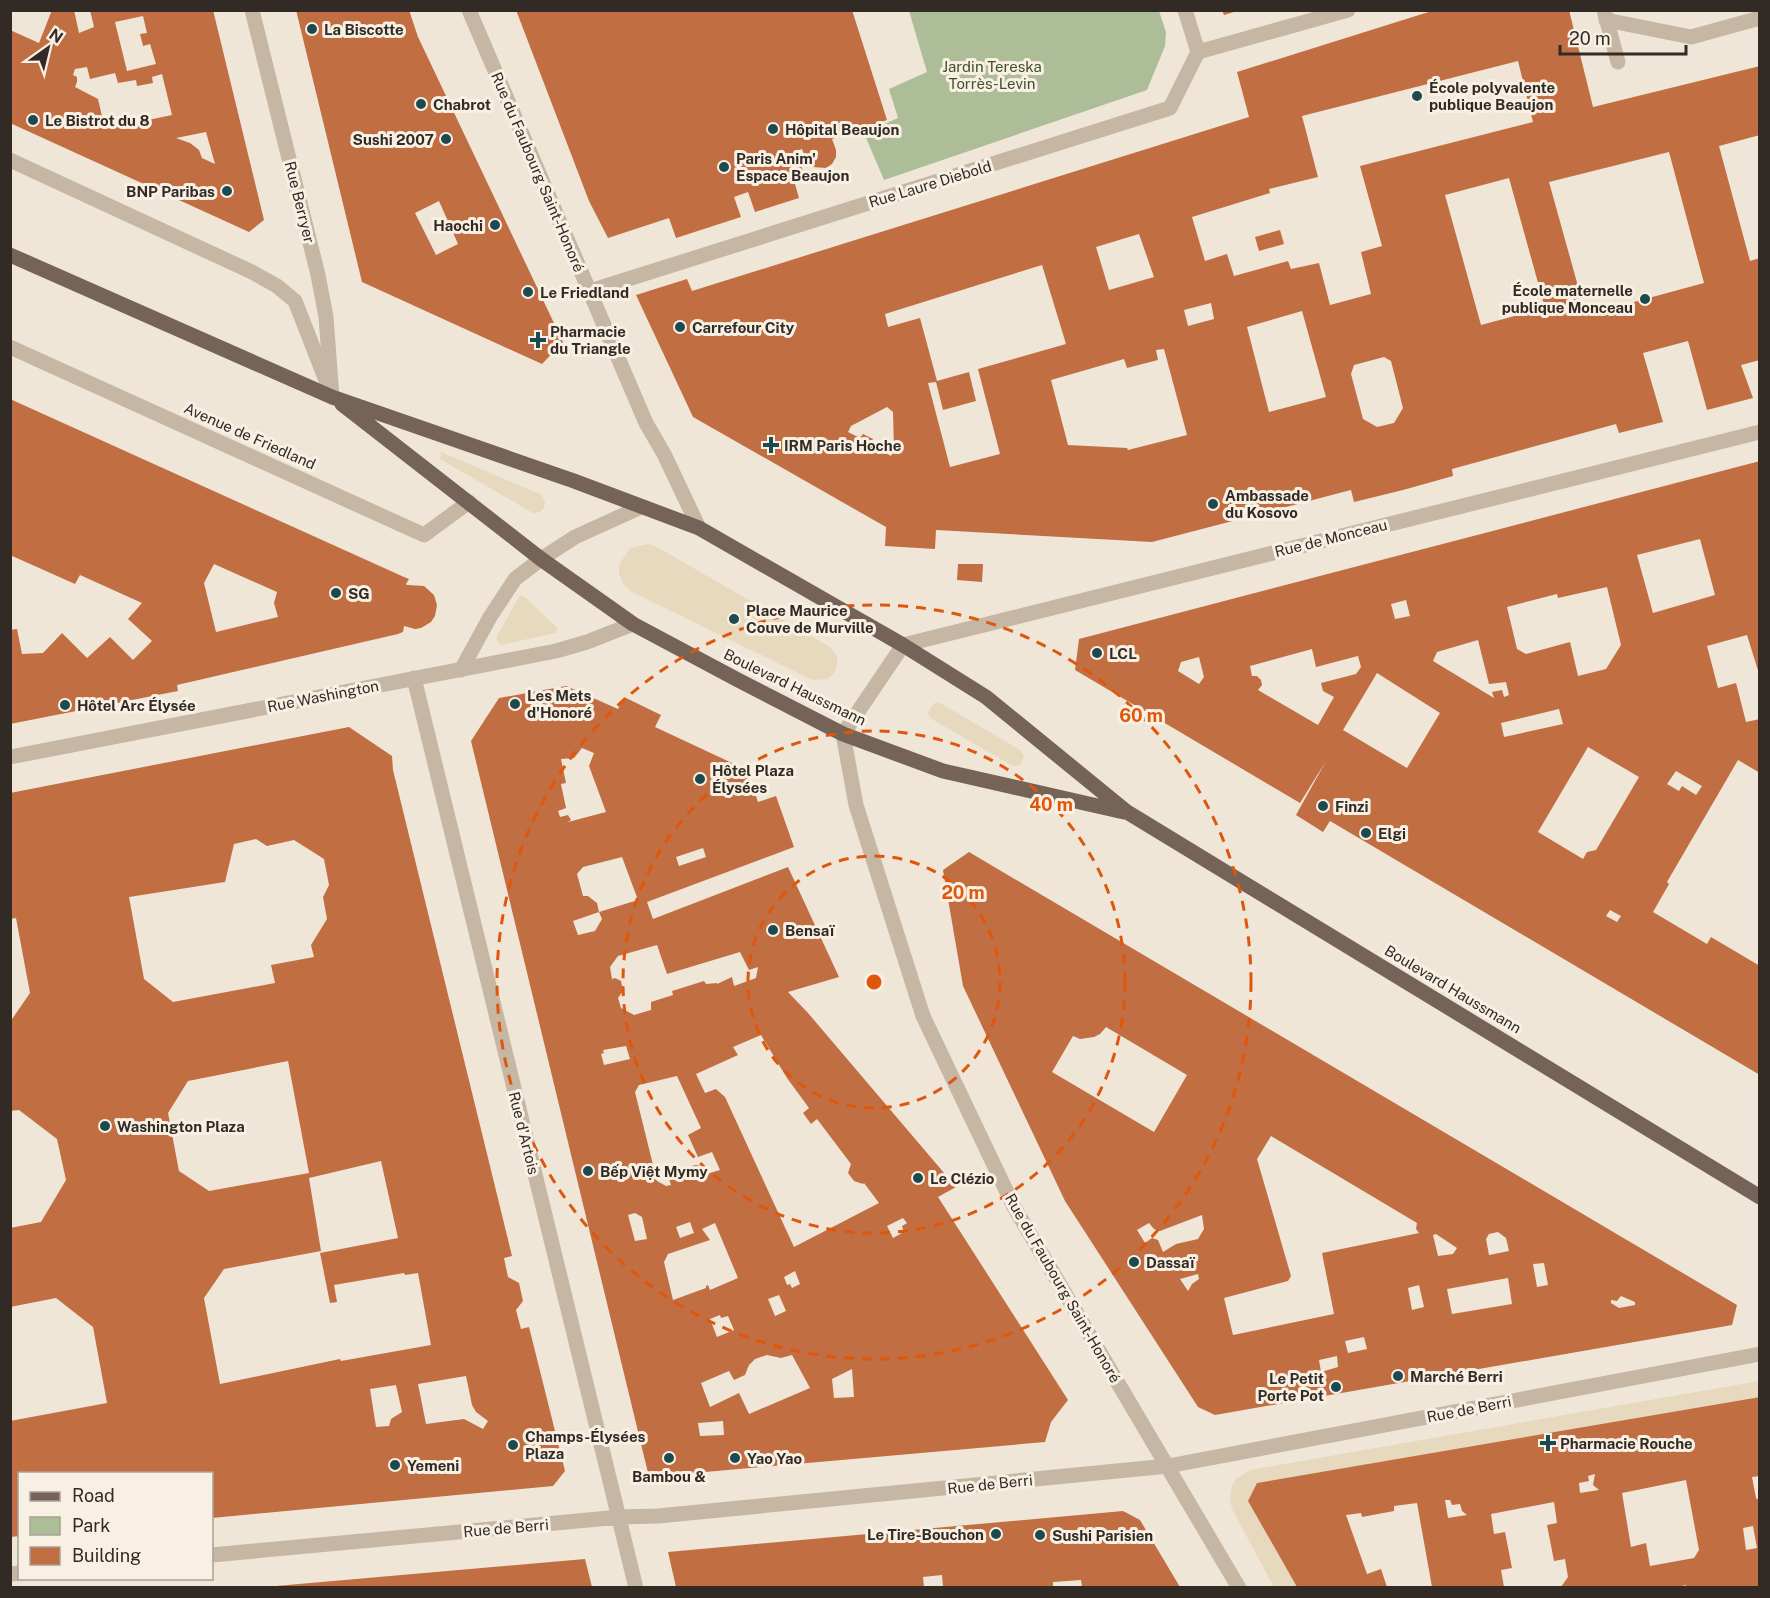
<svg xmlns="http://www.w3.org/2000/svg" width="1770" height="1598" font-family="'Public Sans',sans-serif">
  <rect width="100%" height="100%" fill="#efe6d7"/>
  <path fill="#adbd98" d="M909,11h250l7,21 -1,14 -18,44 -263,90 -20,-47 34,-15 -9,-29 38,-17z"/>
  <path fill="#e7d9be" d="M441,452l101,43 3,7 -1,6 -4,4 -7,1 -93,-54z
    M649,544l8,3 173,100 7,9v9l-3,8 -6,6 -16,1 -182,-89 -8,-9 -3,-9v-8l11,-17z
    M520,595l5,2 32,31 -1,5 -56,12 -4,-7z
    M936,702l6,2 78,46 4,6 -3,8 -5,2 -5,-1 -81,-47 -2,-5 3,-6z
    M1759,1381v16l-190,33 -321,71 49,86h-23l-42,-78 -2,-9 2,-14 4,-7 14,-9z"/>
  <path fill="#c16e43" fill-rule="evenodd" d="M52,10h22l5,23 15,-6 -4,-17h123l51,210 -15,12 -239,-109v-93l29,13zM143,16l4,17 -7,1 3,12 7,-2 6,20 -29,7 -12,-49zM87,67l3,12 25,-6 3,10 18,-3 1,6 16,-3 -1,-6 10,-3 10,41 -67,14 -7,-30 -23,-12 2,-5v-5l-4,-2 2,-6zM206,132l9,32 -13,-6 -3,-8 -9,-7 -14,-5z
    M296,10h113l9,27 145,305 -21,22 -180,-82zM439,201l19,43 -22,11 -21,-42z
    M516,10h336l35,110 -55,19 4,11v7l-4,7 -6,4 -13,-1 -6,-5 -5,-13 -6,2 8,23 -11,3 6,21 -44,14 -7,-20 -14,5 7,20 -65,21 -7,-20 -61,20 -19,-37z
    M1222,10h15v1l-13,4z
    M1435,10h134l24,97 167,-41v69l-41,11 31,115 10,-3v102l-19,5 12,33 -46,12 -19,-69 -45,12 20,69 -44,11 -3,-9 -164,45 1,7 -50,14 -49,12 -3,-12 -199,52 -216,-12 -1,19 -50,-3 1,-19 -193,-110 -57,-122 51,-16 5,12 557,-174 -12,-45zM1518,61l15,61 -173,44 22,80 -21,6 10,42 -41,11 -11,-42 -28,6 -3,-8 -54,15 -7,-22 -22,7 -13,-44 78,-24 -1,-4 49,-12 -16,-61zM1669,152l35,131 -118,32 -37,-133zM1509,178l36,130 -64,17 -36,-130zM1139,234l15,43 -45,13 -13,-43zM1042,265l24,79 -88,25 22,85 -50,13 -22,-84 8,-1 7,28 33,-9 -7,-29 -32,9 -17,-63 -32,9 -3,-13zM1211,303l3,16 -26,7 -4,-16zM1302,311l24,86 -57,15 -22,-85zM1164,349l23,86 -59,15 -1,-2 -59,-3 -17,-65 73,-21 3,9 31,-8 -2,-10zM1384,357l7,4 12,47 -9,15 -17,4 -14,-8 -12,-45 3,-9zM887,407l6,5 1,37 -3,7 -21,-12 3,-5 -10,-5 -3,4 -12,-6 3,-6z
    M1280,230l4,14 -25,7 -4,-14z
    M10,399l394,178 5,2 -3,5 1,1 17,1 10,9 3,10 -2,11 -4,6 -10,6 -6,1 -11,-3 -1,6 -5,2 -221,51 1,6 -168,33v-94l7,-1 5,25 21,-1 19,-20 25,25 23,-21 23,23 19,-19 -24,-22 14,-16 -62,-28 -5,9 -65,-29zM214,564l63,28 -3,11 4,14 -62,15 -12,-49z
    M1760,461v216l-13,-42 -40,11 11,42 18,-5 10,39 14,-3v54l-22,-13 -71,122 2,2 -16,28 54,32 4,-7 49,29v109l-430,-254 -7,11 -27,-17 30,-54 -26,42 -225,-133 4,-31zM1700,539l15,56 -62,18 -16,-58zM1607,587l14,58 -15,24 -28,7 -8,-34 -44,12 -9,-5 -10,-42 50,-13 1,4zM1406,600l4,16 -15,3 -4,-15zM1478,640l11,44 17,-2 3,13 -5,2 -2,-7 -10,2 2,6 -61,-37 4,-9zM1312,649l4,18 42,-11 3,11 -5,7 -35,9 2,8 11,6 -16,28 -60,-35 4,-5 -1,-5 -4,-4h-5l-2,-10zM1199,657l5,20 -5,7 -21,-13 3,-9zM1377,673l63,40 -33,55 -64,-38zM1559,709l4,15 -59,13 -3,-14zM1588,747l51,30 -43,73 -9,2 -4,7 -45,-27zM1676,771l26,15 -6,9 -14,-9 -3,5 -12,-7zM1610,910l11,6 -4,6 -11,-6z
    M958,564h25l-1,18 -25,-2z
    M566,686l52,23 6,-12 37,18 -6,12 92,43 11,32 18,-6 18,51 -147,55 6,17 135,-52 51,110 -51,15 20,21 148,174 -18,10 130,203 -17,22 -6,20 -396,35 -178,-736 28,-43zM582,748l12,5 -5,13 17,46 -38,10 3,-2 -3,-5 -8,2 -2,-6 8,-3 -5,-24 5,-1 -5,-24 13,-1zM703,848l3,9 -27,9 -3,-9zM622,857l16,43 -39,12 3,7 -7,12 -17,4 -5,-14 26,-9 -2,-9 -9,-7h-5l-6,-22 6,-7zM657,945l10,29 73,-22 9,18 9,-3 -2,11 -22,8 -2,-9 -15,7v-1l-11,1 -2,-3 -32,10 1,4 -22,7v8l-17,5 -13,-7 -3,-10 5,-7 -2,-10 -6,-3 -3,1 -2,-12 8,-11zM761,1035l26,43 22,30 -6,5 8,11 6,-5 34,45 -3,9 6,8 9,3 1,-1 15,20 -85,44 -69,-150 -9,-8 -11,4 -9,-19 42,-19 -5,-8zM626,1046l4,13 -26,6 -3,-11 3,-1 -1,-3zM677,1076l24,52 -13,7 10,22 14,-5 8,18 -13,4 -3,-7 -8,-2 -24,6 -4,4 3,10 -5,1 -9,-5 -22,-89 4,-7zM635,1213l7,4 5,22 -12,2 -7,-26zM903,1218l4,5 -5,3 2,6 -11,6 -6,-12zM690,1222l4,11 -14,5 -4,-11zM715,1223l23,55 -28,12 -2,-5 -2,1v2l-33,12 -9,-38 4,-8 42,-14 -8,-11zM795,1271l5,13 -8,4 -2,-4 -3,1 -3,-8zM779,1295l7,16 -11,5 -7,-17zM720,1315l1,3 7,-2 6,14 -17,7 -7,-18zM767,1355l14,3 11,-3 18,33 -61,26 -10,-21 -29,14 -9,-24 28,-12 5,9 11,-5 4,-10 6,-6zM852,1369l2,28 -20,1 -2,-19zM723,1421l1,14 -24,1 -2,-13z
    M349,727l43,29 1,14 119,486 -8,2 4,19 11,6 4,18 -7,9 5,19 8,-2 36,144 -12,15 -341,32v-45h-192v63l-10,1v-116l97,-18 -14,-76 -37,-29 -46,9v-79l31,-6 25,-42 -9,-41 -38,-29 -9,1v-89l20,-29 -14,-75 -6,1v-126zM256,839l11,7 27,-6 30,19 5,26 -6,12 4,22 -16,26 3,12 -43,8 4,18 -102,19 -29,-23 -15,-82 96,-15 9,-38zM288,1061l21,112 -100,18 -30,-20 -11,-58 20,-32zM381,1161l17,77 -78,15 10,50 7,-1 -3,-17 70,-12 1,2 13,-2 13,72 -90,16 -1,-2 -120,25 -16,-86 20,-29 97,-18 -12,-73zM466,1376l6,29 4,7 12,9 -5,8 -19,-10 -38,5 -8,-40zM396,1385l6,27 -11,7 -2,7 -13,1 -6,-38z
    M969,852l768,453 -5,20 -517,90 -17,-8 -133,-206 -102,-215 -20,-116zM1106,1027l81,48 -33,57 -102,-60 21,-36 7,3 14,-2 6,-3zM1271,1136l146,87 -1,6 3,4 -97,20 12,61 -101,21 -9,-37 64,-17 3,-5 -34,-117zM1202,1215l2,14 -6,10 -22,5 -13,8 -5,-12 -6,-2 -7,5 -8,-13 12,-7 5,6 6,2zM1498,1232l8,6 3,13 -20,4 -3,-16 3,-5zM1436,1234l21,14 -4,6 -15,2 -5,-21zM1544,1263l4,22 -11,2 -4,-23zM1198,1274l1,5 -7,5 -4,7 -8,-12zM1508,1278l4,26 -60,10 -5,-25zM1419,1285l5,22 -12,3 -4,-22zM1621,1296l14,6v3l-16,3 -8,-5v-3l6,1zM1364,1337l3,12 -19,4 -3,-12zM1337,1356l1,11 -17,5 -2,-12z
    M1760,1397v79l-8,1 4,21 4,3v86h-74v-2l-7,2h-118l7,-10 -3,-18 -11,2 -7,-36 10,-2 -3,-21 -63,12 3,20 11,-2 7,36 -11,2 3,17h-72l-15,-84 -23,3v5l-32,6 -1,-4 -15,2 21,59 14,-5 6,18h-90l-49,-86 9,-18zM1595,1474l-2,11 6,5 -19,3 -1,-10 10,-2 -1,-5zM1686,1480l13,70 -5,8 -44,8 -4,-23 -15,4 -9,-54zM1445,1500h5l2,5 8,-1 2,7 5,4 -19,3zM1753,1526l4,22 -11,2 -3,-22z
    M1123,1511l17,9 40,67h-98l-1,-7 -28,2v4l-14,1h-96l-1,-12 -19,2 1,10h-248l-8,-35z
    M585,1559l7,28h-316v-1z"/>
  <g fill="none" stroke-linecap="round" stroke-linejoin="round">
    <path stroke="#c6b7a4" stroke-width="15" d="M1606,20l85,17 69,-19
      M10,160l242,112 25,14 18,15 34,87
      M10,347l414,188 45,-33"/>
    <path stroke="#c6b7a4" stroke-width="15" d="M1604,10l14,52
      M1198,52l150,-42"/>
    <path stroke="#c6b7a4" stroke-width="15" d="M252,10l66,265 8,42 6,80
      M590,291l580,-183 28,-56 -13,-42
      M461,670l29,-53 25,-38 26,-20 34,-22 66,-30
      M414,678l222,910
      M843,734l60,-89 857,-213
      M10,757l546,-106 31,-9 46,-18
      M212,1555l408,-38 38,-1 510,-50 592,-112
      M10,1574l10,-1"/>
    <path stroke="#c6b7a4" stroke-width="15" d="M469,10l177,413 18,31 35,74
      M843,734l13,71 67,211 91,191 225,381"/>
    <path stroke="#746356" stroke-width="15" d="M10,255l322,142 242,84 125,47 204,117 83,52 141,115 633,385
      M342,404l199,155 92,65 105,56 105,54 100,37 181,41"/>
  </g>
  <g fill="none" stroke="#df570d" stroke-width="3" stroke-dasharray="10 8">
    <circle cx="874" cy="982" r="126"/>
    <circle cx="874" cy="982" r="251"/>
    <circle cx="874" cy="982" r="377"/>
  </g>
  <g fill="#1d4951" stroke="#f8f0e3" stroke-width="2">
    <circle cx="312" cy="29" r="6"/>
    <circle cx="1417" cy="96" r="6"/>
    <circle cx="421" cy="104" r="6"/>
    <circle cx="33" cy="120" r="6"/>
    <circle cx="773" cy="129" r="6"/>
    <circle cx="446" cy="139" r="6"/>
    <circle cx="724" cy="167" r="6"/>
    <circle cx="227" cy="191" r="6"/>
    <circle cx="495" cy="225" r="6"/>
    <circle cx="528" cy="292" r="6"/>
    <circle cx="1645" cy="299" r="6"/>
    <circle cx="680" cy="327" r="6"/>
    <path d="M535 331h6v6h6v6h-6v6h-6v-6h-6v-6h6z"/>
    <path d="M768 436h6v6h6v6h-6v6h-6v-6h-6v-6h6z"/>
    <circle cx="1213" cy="504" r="6"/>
    <circle cx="336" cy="593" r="6"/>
    <circle cx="734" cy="619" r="6"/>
    <circle cx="1097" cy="653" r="6"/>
    <circle cx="515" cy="704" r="6"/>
    <circle cx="65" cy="705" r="6"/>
    <circle cx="700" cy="779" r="6"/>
    <circle cx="1323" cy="806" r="6"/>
    <circle cx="1366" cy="833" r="6"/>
    <circle cx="773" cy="930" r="6"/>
    <circle cx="105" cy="1126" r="6"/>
    <circle cx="588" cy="1171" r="6"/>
    <circle cx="918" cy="1178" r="6"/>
    <circle cx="1134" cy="1262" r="6"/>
    <circle cx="1398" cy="1376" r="6"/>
    <circle cx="1336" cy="1387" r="6"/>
    <path d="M1545 1434h6v6h6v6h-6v6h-6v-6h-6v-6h6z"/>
    <circle cx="513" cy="1445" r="6"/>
    <circle cx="669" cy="1458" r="6"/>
    <circle cx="735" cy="1458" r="6"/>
    <circle cx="395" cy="1465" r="6"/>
    <circle cx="996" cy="1534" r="6"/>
    <circle cx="1040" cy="1535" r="6"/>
  </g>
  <g text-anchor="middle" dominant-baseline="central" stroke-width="6" stroke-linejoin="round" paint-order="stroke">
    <g font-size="15" font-weight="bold" fill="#322a25" stroke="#f8f0e3" text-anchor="start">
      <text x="324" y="29">La Biscotte</text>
      <text x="1429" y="87">École polyvalente<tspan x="1429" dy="17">publique Beaujon</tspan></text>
      <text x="433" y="104">Chabrot</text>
      <text x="45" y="120">Le Bistrot du 8</text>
      <text x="785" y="129">Hôpital Beaujon</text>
      <text x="434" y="139" text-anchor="end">Sushi 2007</text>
      <text x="736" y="158">Paris Anim'<tspan x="736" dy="17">Espace Beaujon</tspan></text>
      <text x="215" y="191" text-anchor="end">BNP Paribas</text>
      <text x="483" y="225" text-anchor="end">Haochi</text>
      <text x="1633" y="290" text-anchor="end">École maternelle<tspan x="1633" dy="17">publique Monceau</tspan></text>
      <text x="540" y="292">Le Friedland</text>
      <text x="692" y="327">Carrefour City</text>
      <text x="550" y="331">Pharmacie<tspan x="550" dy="17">du Triangle</tspan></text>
      <text x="784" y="445">IRM Paris Hoche</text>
      <text x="1225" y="495">Ambassade<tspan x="1225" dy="17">du Kosovo</tspan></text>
      <text x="348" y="593">SG</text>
      <text x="746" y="610">Place Maurice<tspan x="746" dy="17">Couve de Murville</tspan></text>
      <text x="1109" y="653">LCL</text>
      <text x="527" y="695">Les Mets<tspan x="527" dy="17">d'Honoré</tspan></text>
      <text x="77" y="705">Hôtel Arc Élysée</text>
      <text x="712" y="770">Hôtel Plaza<tspan x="712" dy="17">Élysées</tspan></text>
      <text x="1335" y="806">Finzi</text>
      <text x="1378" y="833">Elgi</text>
      <text x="785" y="930">Bensaï</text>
      <text x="117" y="1126">Washington Plaza</text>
      <text x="600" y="1171">Bếp Việt Mymy</text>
      <text x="930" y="1178">Le Clézio</text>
      <text x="1146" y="1262">Dassaï</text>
      <text x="1410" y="1376">Marché Berri</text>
      <text x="1324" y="1378" text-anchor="end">Le Petit<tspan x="1324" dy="17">Porte Pot</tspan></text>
      <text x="525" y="1436">Champs-Élysées<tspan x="525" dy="17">Plaza</tspan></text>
      <text x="1560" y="1443">Pharmacie Rouche</text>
      <text x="747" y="1458">Yao Yao</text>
      <text x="407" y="1465">Yemeni</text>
      <text x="669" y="1476" text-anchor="middle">Bambou &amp;</text>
      <text x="984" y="1534" text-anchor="end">Le Tire-Bouchon</text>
      <text x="1052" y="1535">Sushi Parisien</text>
    </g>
    <g font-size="15" fill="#3e4f2a" stroke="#f8f0e3">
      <text x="992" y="66">Jardin Tereska<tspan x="992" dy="17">Torrès-Levin</tspan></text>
    </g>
    <g font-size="15" fill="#322a25" stroke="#f8f0e3">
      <text transform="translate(538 172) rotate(67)">Rue du Faubourg Saint-Honoré</text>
      <text transform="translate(930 184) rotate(-17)">Rue Laure Diebold</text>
      <text transform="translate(300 202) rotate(76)">Rue Berryer</text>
      <text transform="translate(250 436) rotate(24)">Avenue de Friedland</text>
      <text transform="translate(1331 538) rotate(-14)">Rue de Monceau</text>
      <text transform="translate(795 687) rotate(26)">Boulevard Haussmann</text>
      <text transform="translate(323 696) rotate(-11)">Rue Washington</text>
      <text transform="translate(1453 989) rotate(31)">Boulevard Haussmann</text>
      <text transform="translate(524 1133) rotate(76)">Rue d'Artois</text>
      <text transform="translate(1063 1288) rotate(60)">Rue du Faubourg Saint-Honoré</text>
      <text transform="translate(1469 1409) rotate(-11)">Rue de Berri</text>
      <text transform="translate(990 1484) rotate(-6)">Rue de Berri</text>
      <text transform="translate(506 1528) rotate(-5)">Rue de Berri</text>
    </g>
  </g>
  <circle cx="874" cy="982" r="9" fill="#df570d" stroke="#f8f0e3" stroke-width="3"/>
  <g font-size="18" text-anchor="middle" font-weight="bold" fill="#df570d" stroke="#f8f0e3" stroke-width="6" stroke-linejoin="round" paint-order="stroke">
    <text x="1141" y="722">60 m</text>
    <text x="1051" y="811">40 m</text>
    <text x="963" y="899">20 m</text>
  </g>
  <rect width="1770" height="1598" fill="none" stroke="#322a25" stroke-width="24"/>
  <rect x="18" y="1472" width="195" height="108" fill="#f8f0e3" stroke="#a9a197" stroke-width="1.5"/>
  <rect x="30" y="1492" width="30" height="9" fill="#746356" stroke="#a9a197" stroke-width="1.5"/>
  <text x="72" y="1502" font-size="18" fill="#322a25">Road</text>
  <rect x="30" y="1517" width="30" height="18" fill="#adbd98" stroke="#a9a197" stroke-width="1.5"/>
  <text x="72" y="1532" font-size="18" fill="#322a25">Park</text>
  <rect x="30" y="1547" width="30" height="18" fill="#c16e43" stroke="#a9a197" stroke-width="1.5"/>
  <text x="72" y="1562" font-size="18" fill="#322a25">Building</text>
  <g transform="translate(48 48) rotate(34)" stroke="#f8f0e3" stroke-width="4.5" paint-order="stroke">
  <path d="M0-4.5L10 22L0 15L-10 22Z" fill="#322a25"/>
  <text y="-9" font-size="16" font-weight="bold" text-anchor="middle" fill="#322a25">N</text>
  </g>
  <path d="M1560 45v9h126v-9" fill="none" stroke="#322a25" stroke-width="3"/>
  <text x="1569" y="45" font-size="18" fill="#322a25" stroke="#f8f0e3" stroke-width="4.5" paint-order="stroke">20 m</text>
</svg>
